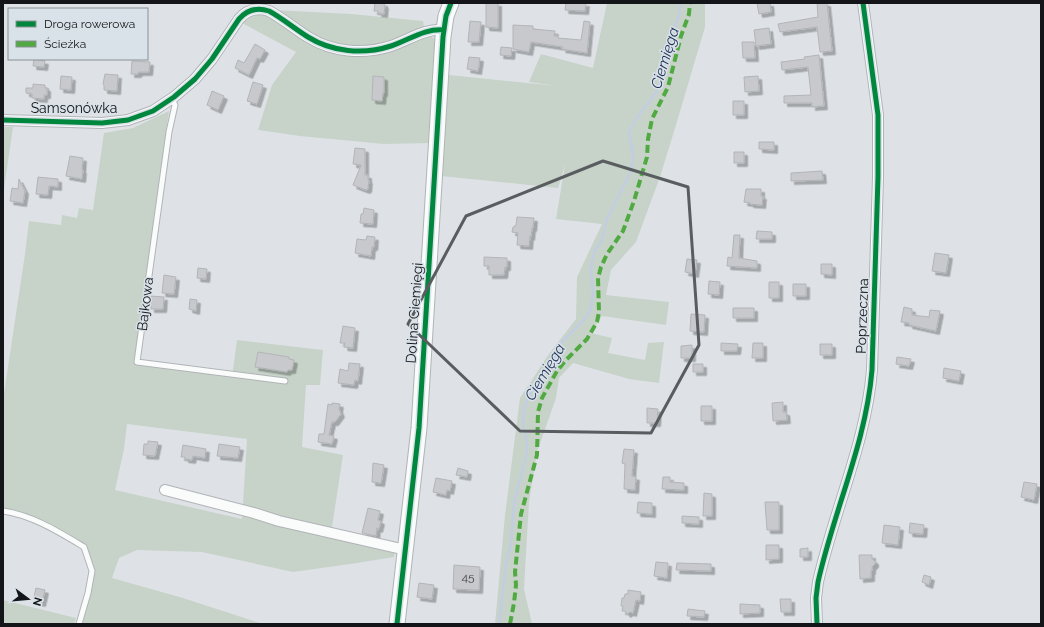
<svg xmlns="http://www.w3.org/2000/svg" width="1044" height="627" font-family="Raleway,sans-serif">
  <defs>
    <filter id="shadow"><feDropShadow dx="3.5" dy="3.5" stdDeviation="0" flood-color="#0004"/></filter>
  </defs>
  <rect width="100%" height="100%" fill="#dee2e6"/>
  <path fill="#c7d3c9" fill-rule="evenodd" d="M607,3h98v24l-29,98 -16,52 -24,65 -25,28 -5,25 63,7 -3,23 -64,-9 -11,17 21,5 -4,15 37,7 3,-17 16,-1 -5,41 -30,-4 -56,-16 -14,15 -3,20 -19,54 -8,50 -5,87 8,35h-37l10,-109 15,-117 29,-44 27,-35 1,-42 25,-53 -46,-5 9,-54 -7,23 -117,-12 8,-101 108,11 -28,-4 12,-28 52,14z
    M274,10l77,4 72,7 1,6c-20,10 -42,20 -64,20l-1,9c21,4 51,-13 70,-20l6,3 -3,104 -48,1 -84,-8 -42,-6 14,-45 24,-33 -54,-29 10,-6z
    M169,111l-35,253 98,13 5,-37 86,10 -3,35h-14l-4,62 41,8 -12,79 66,8 -3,15 -37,6 -64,9 -91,-20 -65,-2 -18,8 -7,20 71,20 80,26h-184l13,-53 -8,-24 -29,-18 -52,-18v-111l22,-146 4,-33 32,4 1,-10 15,3 2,-10 14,2 11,-77 29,-5zM127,424l120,15 -5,80 -127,-29 9,-41z
    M3,127h10l-10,69z
    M3,600l73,18 -2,6h-71z"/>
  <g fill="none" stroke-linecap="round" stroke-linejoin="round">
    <path stroke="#c2cde2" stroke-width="2.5" d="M499,624l7,-59 5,-22 3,-40 13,-51v-10l-4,-17 1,-17 7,-16 20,-29 11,-21 21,-21 8,-12 2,-15 -2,-24 1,-10 3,-10 7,-10 5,-21 24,-48 2,-14 -4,-25 5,-10 23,-31 6,-18 7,-33 10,-28 1,-9"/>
  </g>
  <path fill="#c8c9cd" stroke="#b3b4b7" filter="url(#shadow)" d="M375,3h9v2h1l-1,9 -6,-1v-2h-4z
    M486,3h12v25l-12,-1z
    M566,3h20l-1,8 -20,-1z
    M757,3h13l1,9 -12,2z
    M817,3h10l5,48 -12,1 -3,-25 -37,5 -2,-8 40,-7z
    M470,21l11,1 -2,20h-11z
    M584,21l6,1 -3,31 -25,-4 1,-2 -32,-5 -2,10 -16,-3v-24l20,1v3l22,2 -1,5h4v2l23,2z
    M769,28l2,16 -15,2 -2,-16z
    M742,42h12l1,16h-12z
    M255,44l10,6 -5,9 -3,-1 -8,17 -14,-7 3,-8 6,3z
    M501,47l11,1 -1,8 -11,-1z
    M819,55l5,51 -12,1v-4h-28v-7l27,-1 -3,-28 -26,3 -1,-8 24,-3 -1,-2z
    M469,57l11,1 -2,13 -11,-2z
    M34,59l11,2 -1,6 -11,-1z
    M132,61l18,1 -1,10h-10l-1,2h-7z
    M105,74l13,1 -1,16 -13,-1v-5l-1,-1z
    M61,76l11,1 -1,13 -11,-1z
    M373,76l11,1v16h-1l-1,8 -10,-1z
    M758,76l1,15 -14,1 -1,-15z
    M253,82l10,3 -6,19 -10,-3z
    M33,84l12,1v3h2v7h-3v4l-12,-1v-4l-6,-1v-5h7z
    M212,91l12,5 -6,14 -11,-5z
    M733,101h11v14h-11z
    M759,142h15v8l-15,-1z
    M355,148l10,1v26h3v5h1l-1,9 -2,1 -13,-5 8,-20 -8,-1z
    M734,152h10v11h-10z
    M70,156l13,2 -1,12h1l-1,9 -16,-3z
    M822,171l1,9 -32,1v-8z
    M38,177l20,2v8l-9,-1 -1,9 -12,-1z
    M19,179l6,12 -2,12 -13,-2 2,-13 6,1z
    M746,189h15v7h2l-1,9 -12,-1v-1l-6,-1z
    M364,208l10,2 -1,14 -13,-1 1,-9h2z
    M517,217l17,1 -1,10h-1l-1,9 -1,-1 -1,10 -12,-1 1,-12 -6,-1 1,-5 3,-2z
    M757,231l15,1v7h-16z
    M734,235h6l-1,23 18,3v7l-30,-2 1,-9 4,1z
    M367,236l8,1 -1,10h-2l-1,9 -16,-3 2,-14 9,1z
    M935,253l14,2 -3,18 -14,-2z
    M484,257l23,1v9h-2l-1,8h-15v-9h-5z
    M687,259l10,1 -2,14 -10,-2z
    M821,264h11v11l-11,-1z
    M198,268l9,1 -1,10 -9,-1z
    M164,275l12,2 -2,17 -12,-1z
    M709,281l11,1 -1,13 -11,-1z
    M769,282h10v16h-10z
    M793,284h13v12h-13z
    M151,296l13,1 -1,12h-12z
    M190,299l7,1 -1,11 -7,-2z
    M904,307l8,2v6l17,2 1,-7 10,1 -4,20 -27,-6v-2l-8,-1z
    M733,308h21v10h-21z
    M691,314l14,1 -1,17 -14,-1z
    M343,326l12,2 -2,20 -9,-1 1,-4h-5z
    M721,343l17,1 -1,7h-16z
    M753,343h10v15h-11z
    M820,344h12v11h-12z
    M692,345v13h-11v-12z
    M258,352l31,5v2l5,1 -2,10h-4l-1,2 -32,-5z
    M897,357l14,2 -2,7 -13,-2z
    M349,363l11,1 -2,17 -3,-1 -1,5 -16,-2 2,-14 8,2z
    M693,364h10v8h-10z
    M944,368l17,3 -2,10 -16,-3z
    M783,402v10h3l1,8 -14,1 -1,-18z
    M332,403l8,1 -1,5 2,5 -6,8h-3l-3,13 5,1 -2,8 -14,-2 1,-8h5l4,-30 4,1z
    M701,406h11v15h-11z
    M647,408l11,1 -1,14h-10z
    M148,441l10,1 -3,14 -12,-1 1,-11h4z
    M219,444l21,3 -2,11 -21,-2z
    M183,445l23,4 -1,9 -12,-2 -1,4 -7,-1v-2h-4z
    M624,449l10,1 -2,26 4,1 -1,13 -11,-1 1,-25 -3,-1z
    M373,463l11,2 -3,18 -9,-1z
    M458,468l10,3 -1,6 -11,-2z
    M663,477h7v5l14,1v7l-22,-1z
    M436,478l16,3 -2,10 -3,-1 -1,5 -13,-3z
    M1024,482l13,2 -3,16 -13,-3z
    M704,493l8,1v22h-9z
    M638,502l14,1v11l-15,-1z
    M765,502h14v28h-12z
    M368,508l12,3 -2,9 3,1 -2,8 -2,-1 -1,8 -14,-3z
    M682,516l17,1v7l-17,-1z
    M910,523l14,2 -1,9 -14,-1z
    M884,525l16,2 -2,18 -16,-2z
    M766,545h13v14l-13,1z
    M808,548v9h-8v-8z
    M859,555h13v4l3,2v3l-3,3v4h-1v7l-11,1z
    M656,562l12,1 -1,15 -13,-2z
    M677,563l34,1v7l-35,-1z
    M454,565l26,2 -1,23 -26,-1z
    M924,575l7,2 -2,8 -7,-3z
    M419,583l15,2 -2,14 -15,-2z
    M36,588l9,2 -3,13 -9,-2z
    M628,590l13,2 -1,9 -4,-1 -3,13 -3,-1 -3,2 -2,-3h-3l1,-5h-2l1,-8h2l1,-4h3z
    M780,599h11v13h-10z
    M740,604l20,1v8l-20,1z
    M688,609l17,2 -1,6 -17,-1z"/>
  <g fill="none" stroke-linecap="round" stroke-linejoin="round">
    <defs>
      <path id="lane" d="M172,99l3,6 -6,27 -32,230 148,19
        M3,511c29,4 56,21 81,36l8,24 -4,22 -9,31"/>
      <path id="street" d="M3,120l99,3 26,-3 25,-9 21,-14 21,-18 17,-20 27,-40c8,-9 18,-12 30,-8 13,7 26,18 39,26 24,15 55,18 83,9 18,-6 34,-18 53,-16
        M165,490l89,23 25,8 127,29
        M817,624l-1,-26 2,-16c16,-72 48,-139 54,-212l6,-193v-62l-15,-112"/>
      <path id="secondary" d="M397,624l22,-196 24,-391 3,-21 5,-13"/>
    </defs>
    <use href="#lane" stroke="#b1b4b7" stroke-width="7"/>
    <use href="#street" stroke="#b1b4b7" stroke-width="12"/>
    <use href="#secondary" stroke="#b1b4b7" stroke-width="17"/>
    <use href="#lane" stroke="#fafbfb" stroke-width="5"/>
    <use href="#street" stroke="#fafbfb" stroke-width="10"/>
    <use href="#secondary" stroke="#fafbfb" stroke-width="15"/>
    <path stroke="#51a942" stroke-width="4" stroke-dasharray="8 4" stroke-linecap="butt" d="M510,624l4,-21 2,-18 -1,-13 6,-58 16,-59 1,-43 4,-14 15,-27 9,-11 21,-21 10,-17 2,-10 -1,-34 3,-11 6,-13 16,-23 11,-30 13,-44 1,-18 4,-20 16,-32 13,-51 8,-22 1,-11"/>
    <defs>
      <path id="cycleway" d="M3,120l99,3 26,-3 25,-9 21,-14 21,-18 17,-20 27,-40c8,-9 18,-12 30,-8 13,7 26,18 39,26 24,15 55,18 83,9 18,-6 34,-18 53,-16
        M397,624l22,-196 24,-391 3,-21 5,-13
        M817,624l-1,-26 2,-16c16,-72 48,-139 54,-212l6,-193v-62l-15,-112"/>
    </defs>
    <use href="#cycleway" stroke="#dae2e9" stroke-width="8"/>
    <use href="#cycleway" stroke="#00873e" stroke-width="5"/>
  </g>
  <path fill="none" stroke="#5a5d60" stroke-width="3" stroke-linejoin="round" d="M603,161l85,26 11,158 -48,88 -131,-2 -112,-107 58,-108z"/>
  <g text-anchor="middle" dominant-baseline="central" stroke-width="3" stroke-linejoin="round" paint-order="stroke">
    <g font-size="12" fill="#404245">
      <text x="468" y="577">45</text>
    </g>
    <g font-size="14" fill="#131518" stroke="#dae2e9">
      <text x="74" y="108">Samsonówka</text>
      <text transform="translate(145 304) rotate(-83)">Bajkowa</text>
      <text transform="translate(414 313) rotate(-86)">Dolina Ciemięgi</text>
      <text transform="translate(862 316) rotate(-88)">Poprzeczna</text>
    </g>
    <g font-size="15" font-style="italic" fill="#1d2f55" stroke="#dae2e9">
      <text transform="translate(665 58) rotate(-73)">Ciemięga</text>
      <text transform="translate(545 372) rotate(-59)">Ciemięga</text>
    </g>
  </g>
  <rect width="1044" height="627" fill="none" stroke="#131518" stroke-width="8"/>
  <rect x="8" y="8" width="140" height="52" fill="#dae2e9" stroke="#8a9095"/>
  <rect x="16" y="21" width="20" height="6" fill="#00873e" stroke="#8a9095"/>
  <text x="44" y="28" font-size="12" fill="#131518">Droga rowerowa</text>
  <rect x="16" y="41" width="20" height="6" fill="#51a942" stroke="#8a9095"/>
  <text x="44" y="48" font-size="12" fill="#131518">Ścieżka</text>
  <g transform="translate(28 599) rotate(106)" stroke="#dae2e9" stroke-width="3" paint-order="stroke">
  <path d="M0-3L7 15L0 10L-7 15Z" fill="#131518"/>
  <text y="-6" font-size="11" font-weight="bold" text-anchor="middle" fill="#131518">N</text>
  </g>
</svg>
